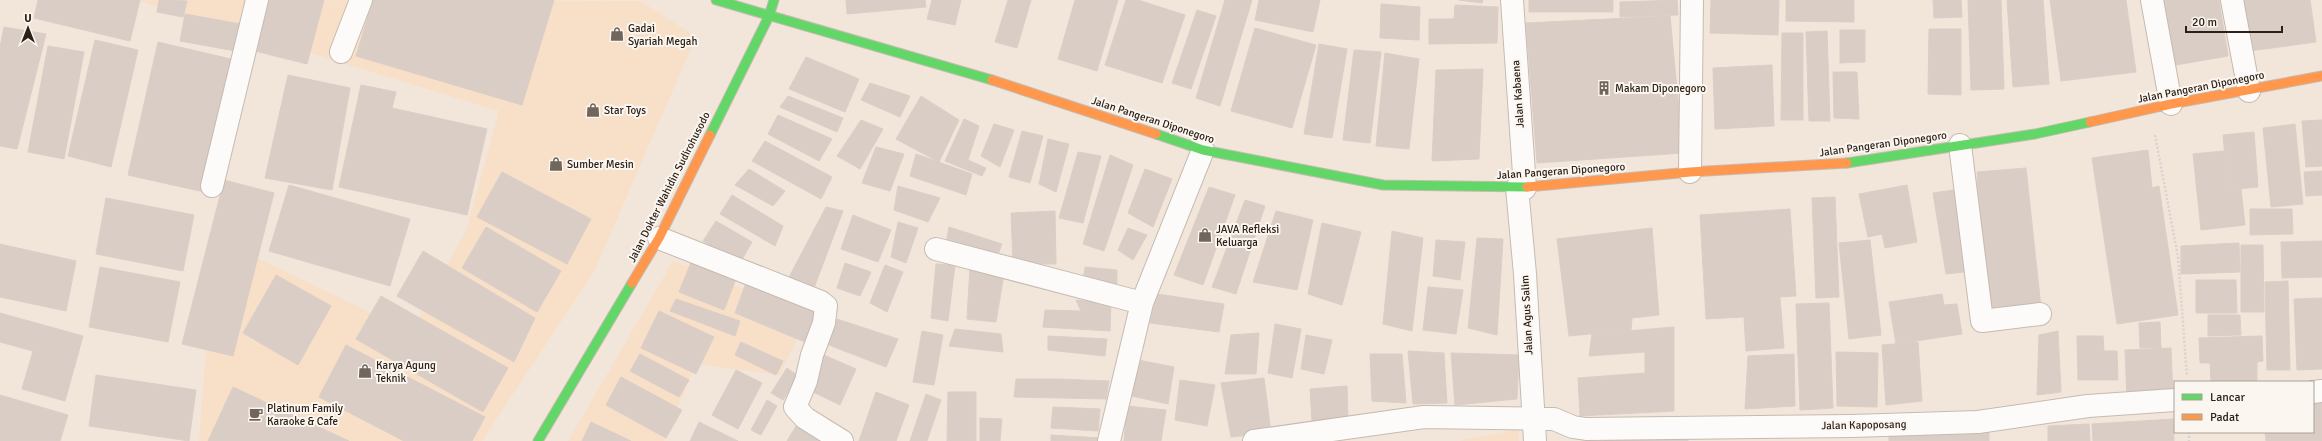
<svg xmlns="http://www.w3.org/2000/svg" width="2322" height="441" font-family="Signika,sans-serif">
  <rect width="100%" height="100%" fill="#f2e6da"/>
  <path fill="#f8dfc8" d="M136,0l505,1 55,36 -102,235 -112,169h-283l7,-90 49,-94 156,75 56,-104 32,-117z
    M673,261l135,53 -28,61 -84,-11 -32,77h-96z
    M1518,429l1,12h-60z"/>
  <path fill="#d9cdc5" stroke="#dbcec7" d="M38,0h102l-10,41 -96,-23z
    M159,0l28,1 -4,16 -26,-5z
    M268,0h56l-17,64 -52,-13z
    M373,0h181l-32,105 -166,-49z
    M846,0h79l1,7 -79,7z
    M932,0h29l-6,25 -28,-6z
    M1008,0h23l-14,48 -22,-6z
    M1075,0h43l-21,71 -39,-12z
    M1126,0h12l47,15 -23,68 -57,-18z
    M1225,0h27l-32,106 -24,-8z
    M1259,0h61l-7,32 -58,-12z
    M1459,0h24l-1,3z
    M1529,0h84v12h-84z
    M1677,0l1,15 -58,2v-15z
    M1711,0h68l-1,35 -68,-2z
    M1786,0h68v22l-68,-1z
    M1933,0h28l1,17 -28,1z
    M1968,0h33l3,89 -33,1z
    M2007,0h36l6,84 -36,3z
    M2050,0h76l10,72 -75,9z
    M2164,0h55l9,56 -52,9z
    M2236,0h74l6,42 -73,10z
    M1381,4l39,3 -1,33 -39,-2z
    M1455,5l43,2 -1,36 -68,1v-25h25z
    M1197,10l19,6 -25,73 -19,-6z
    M185,14l61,11 -5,27 -61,-11z
    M1670,16l13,137 -146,10 -11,-140z
    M4,27l42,7 -29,115 -17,-3v-99z
    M1255,28l61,17 -24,83 -61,-17z
    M1929,29h32v66l-33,-1z
    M1840,30h25v32l-25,1z
    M1827,31l3,90h-21l-3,-89z
    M1782,33h21v87h-22z
    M95,40l43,10 -27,117 -43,-11z
    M158,42l77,18 -31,132 -76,-17z
    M1319,44l28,5 -15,89 -28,-4z
    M48,46l36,6 -20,107 -36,-7z
    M1354,50l27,2 -11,91 -27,-3z
    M1385,53l34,6 -10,90 -33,-3z
    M806,57l53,22 -14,33 -56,-23z
    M1772,65l2,61 -59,3 -2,-61z
    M1483,69l-4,90 -47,2 4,-91z
    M1833,72h24l2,47 -25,-1z
    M288,75l62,13 -18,102 -67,-12z
    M870,83l40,13 -10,21 -39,-17z
    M361,85l35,7 -4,16 95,21 -20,86 -128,-28z
    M788,96l55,22 -6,14 -57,-25z
    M921,96l38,24 -20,42 -43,-23z
    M778,115l54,24 -13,22 -51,-27z
    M964,119l15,7 -11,34 18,8 -4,8 -37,-15z
    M861,120l22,9 -23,40 -23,-13z
    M2322,120v46l-16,1 -4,-46z
    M994,124l20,6 -14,37 -19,-11z
    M2295,124l8,80 -32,3 -8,-79z
    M1022,131l21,5 -13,47 -21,-6z
    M2254,132l4,55 -30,3 -5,-55z
    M1048,139l21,5 -13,48 -17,-8z
    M765,141l67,36 -11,22 -69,-38z
    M876,147l28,7 -14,37 -28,-8z
    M2148,150l4,38 7,-2 19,129 -61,9 -25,-166z
    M2224,151l4,39 13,-1 4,36 -44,5 -8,-76z
    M1078,152l23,4 -18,67 -24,-5z
    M916,154l56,20 -6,21 -56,-19z
    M1110,155l23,10 -29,86 -21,-7z
    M2026,168l15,139 -56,6 -8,-141z
    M749,169l36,22 -12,15 -38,-21z
    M1145,169l27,10 -19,48 -25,-14z
    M2322,171v24l-16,1 -2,-24z
    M502,172l89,47 -24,45 -90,-47z
    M224,180l50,13 -41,163 -51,-12z
    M289,185l121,34 -20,67 -121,-35z
    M1907,185l10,57 -32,6 -3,-14 -14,3 -9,-43z
    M898,186l42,12 -12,24 -34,-12z
    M1209,187l26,8 -32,90 -29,-10z
    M1960,189l13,82 -27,3 -13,-81z
    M732,195l51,31 -8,20 -55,-32z
    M1835,197l4,100 -23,1 -4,-100z
    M106,198l88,17 -11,56 -87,-17z
    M1245,200l20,6 -29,88 -24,-7z
    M826,207l17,4 -29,77 -26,-9z
    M1790,209l6,87 -16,1 4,51 -38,3 -2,-34 -38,2 -6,-104z
    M2250,209h42l1,25 -43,1z
    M1055,211l1,53h-43l-2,-51z
    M1276,211l37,9 -16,70 -44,-8z
    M853,215l38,15 -13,32 -37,-13z
    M716,221l36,21 -12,21 -37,-22z
    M898,222l20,6 -12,35 -15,-6z
    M1322,223l39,9 -19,73 -34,-11z
    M486,227l75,44 -24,41 -75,-44z
    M949,227l53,17 -7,18 -50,-13z
    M1128,228l19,7 -14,25 -15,-10z
    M1652,228l7,87 -27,3 -1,12 -62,6 -12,-97z
    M1392,231l31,7 -11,93 -29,-7z
    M1477,238l26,1 -6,96 -29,-7z
    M1436,240l29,2 -5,38 -27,-4z
    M1870,240l11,95 -32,4 -10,-96z
    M2322,241v36l-40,1 -1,-36z
    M2239,243l1,29 -59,2v-28z
    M0,244l76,17 -10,50 -66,-14z
    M2241,245h22l1,67h-23z
    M423,251l112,67 -21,44 -117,-66z
    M692,260l45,16 -13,34 -45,-18z
    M845,263l26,9 -11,24 -23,-8z
    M936,264l19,1 -7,56 -17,-3z
    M885,265l18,7 -16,40 -17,-9z
    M100,267l80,15 -12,60 -79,-15z
    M970,267l35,1 -9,54 -29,-3z
    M1085,267l32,3v20l-35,-3z
    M276,275l55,31 -33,59 -55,-32z
    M747,280l79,28 -14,37 -77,-32z
    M2196,280h40l1,33h-41z
    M2288,281l2,89h-23l-2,-88z
    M1428,287l35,3 -7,44 -33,-4z
    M1157,294l67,10 -5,28 -69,-9z
    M1942,294l2,11 13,-1 5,30 -66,10 -7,-42z
    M381,296l127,72 -25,44 -127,-73z
    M2322,298v71l-25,1 -3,-71z
    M676,299l64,22 -5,15 -65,-25z
    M1076,300l35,3 -1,28 -67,-4 2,-17 36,1z
    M1829,303l4,105 -33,2 -4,-106z
    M659,311l55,26 -18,37 -55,-26z
    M0,313l83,23 -18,65 -43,-12 11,-38 -33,-9z
    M2208,315h32l1,20 -33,1z
    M837,319l61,20 -12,28 -57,-22z
    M2160,322l1,26h-21l-1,-25z
    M1275,324l26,5 -9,49 -24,-5z
    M1674,327v84l-94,5 -2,-38 67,-5v-21l-56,4 3,-22z
    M955,329l46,5 2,18 -54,-6z
    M922,331l21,4 -9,50 -21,-3z
    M2058,331l3,61 -24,3 2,-60z
    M1259,333l-3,41h-31l6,-39z
    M1306,335l26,5 -8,34 -23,-5z
    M1048,336l59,3 -2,17 -57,-6z
    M2077,336h26l1,15h13l1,29h-40z
    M2262,336l1,25 -6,1v20h-46l-1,-19h-10l-1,-25z
    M741,342l42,19 -7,14 -41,-20z
    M1918,342l4,59 -36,4 -4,-60z
    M346,345l139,72 -13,24h-68l-85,-44z
    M2171,348l2,49 -46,2 -2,-49z
    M1408,351l36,2 3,50 -34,1z
    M1836,352l42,1 -1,54 -40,-1z
    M1451,353l68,2 -2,44 -62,6z
    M640,354l49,26 -10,17 -49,-26z
    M1370,354h32l4,49 -34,-2z
    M1794,354l1,52 -50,3 3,-53z
    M824,355l32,14 -16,36 -31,-15z
    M1133,359l41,8 -6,37 -41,-9z
    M787,368l11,8 -15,24 -12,-7z
    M736,370l26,13 -24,46 -26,-14z
    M96,375l100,15 -7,51 -100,-15z
    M621,377l61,33 -16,28 -60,-33z
    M1264,378l7,55 -40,4 -10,-54z
    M1016,379h42l51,2 -3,18 -92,-2z
    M1180,380l35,5 -8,41 -32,-6z
    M1347,386l1,33 -36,3 -2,-33z
    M233,387l116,54h-141z
    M876,392l33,13 -13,36h-37z
    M948,392h28v49h-29z
    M926,394l15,6 -14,41h-17z
    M0,395l68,20 -8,26h-60z
    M767,400l10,6 -16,29 -10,-5z
    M2322,403v38h-56l-1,-9h48v-28z
    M1127,406l39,4 -5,31h-37z
    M1053,407l47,2 -2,22 -47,-3z
    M980,418l22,1 -2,22h-20z
    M2173,419l1,22h-81l-1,-17z
    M591,422l40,19h-49z
    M699,422l39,19h-48z
    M2089,424l1,17h-42v-15z
    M796,426l23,15h-32z
    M1989,431v10h-100v-5z
    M1051,435l50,3 -1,3h-49z
    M1688,435v6h-84v-2z"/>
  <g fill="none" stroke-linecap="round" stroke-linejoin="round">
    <defs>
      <path id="street" d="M1512,0l13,188
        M2152,0l19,104
        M2232,0l17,91
        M341,52l20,-52
        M1960,145l22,176 58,-7
        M1690,172l2,-172
        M212,186l45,-186
        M1517,188l8,86 10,167
        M659,238l162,64 5,4 -2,17 -12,32 -6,26 -11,26 10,11 37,23
        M936,249l206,54
        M2313,392l9,-1
        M1109,441l33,-138 61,-153
        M1254,441l170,-24 130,2 19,8 13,2 266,-3 126,-4 110,-16 87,-6"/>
      <path id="fast" d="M716,0l276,80
        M1156,134l47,16 180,35 144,2
        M710,135l59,-119 5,-16
        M1847,163l188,-29 55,-12
        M538,441l94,-158"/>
      <path id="slow" d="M992,80l164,54
        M2090,122l81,-18 151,-28
        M1527,187l163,-15 157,-9
        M632,283l27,-45 51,-103"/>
    </defs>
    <use href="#street" stroke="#c5bbb1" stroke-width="24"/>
    <use href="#fast" stroke="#c5bbb1" stroke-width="11"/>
    <use href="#slow" stroke="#c5bbb1" stroke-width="11"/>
    <path stroke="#d7d3d0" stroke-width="2.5" stroke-dasharray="2 2" stroke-linecap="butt" d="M2155,135l23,122 9,119
      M2189,432v9"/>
    <use href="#street" stroke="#fdfbf9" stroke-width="22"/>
    <use href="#fast" stroke="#63d668" stroke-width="9"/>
    <use href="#slow" stroke="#ff974d" stroke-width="9"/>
  </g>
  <defs>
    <symbol id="shop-bare" viewBox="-9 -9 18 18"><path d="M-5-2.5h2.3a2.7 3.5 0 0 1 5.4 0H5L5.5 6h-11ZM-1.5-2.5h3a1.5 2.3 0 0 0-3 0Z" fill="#71665b" stroke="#fcf6f1" stroke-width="2.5" paint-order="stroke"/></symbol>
    <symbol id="building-bare" viewBox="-9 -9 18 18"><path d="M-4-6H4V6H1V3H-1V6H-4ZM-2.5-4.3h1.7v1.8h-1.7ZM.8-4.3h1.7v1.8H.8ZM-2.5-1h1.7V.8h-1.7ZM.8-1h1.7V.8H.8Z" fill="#71665b" stroke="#fcf6f1" stroke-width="2.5" paint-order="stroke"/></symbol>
    <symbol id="cafe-bare" viewBox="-9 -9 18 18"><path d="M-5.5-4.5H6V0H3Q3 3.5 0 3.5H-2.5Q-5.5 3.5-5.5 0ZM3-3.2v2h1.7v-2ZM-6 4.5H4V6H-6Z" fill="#71665b" stroke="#fcf6f1" stroke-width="2.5" paint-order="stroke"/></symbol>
  </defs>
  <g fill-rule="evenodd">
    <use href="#shop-bare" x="607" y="24" width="20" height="20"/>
    <use href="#building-bare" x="1594" y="78" width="20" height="20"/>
    <use href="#shop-bare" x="583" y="100" width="20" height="20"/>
    <use href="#shop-bare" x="546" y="154" width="20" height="20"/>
    <use href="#shop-bare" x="1195" y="225" width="20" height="20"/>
    <use href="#shop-bare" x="355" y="361" width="20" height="20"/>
    <use href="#cafe-bare" x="246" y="404" width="20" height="20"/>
  </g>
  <g text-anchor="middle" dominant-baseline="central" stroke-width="4" stroke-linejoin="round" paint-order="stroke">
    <g font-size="11" fill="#2b2117" stroke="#fcf6f1" text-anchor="start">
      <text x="628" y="28">Gadai<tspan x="628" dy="13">Syariah Megah</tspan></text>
      <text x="1615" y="88">Makam Diponegoro</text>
      <text x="604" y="110">Star Toys</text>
      <text x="567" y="164">Sumber Mesin</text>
      <text x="1216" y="229">JAVA Refleksi<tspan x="1216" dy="13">Keluarga</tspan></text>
      <text x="376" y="365">Karya Agung<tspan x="376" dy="13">Teknik</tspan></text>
      <text x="267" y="408">Platinum Family<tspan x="267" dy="13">Karaoke &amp; Cafe</tspan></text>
    </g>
    <g font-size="11" fill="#2b2117" stroke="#fcf6f1">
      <text transform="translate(2201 87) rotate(-11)">Jalan Pangeran Diponegoro</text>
      <text transform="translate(1518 94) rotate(-94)">Jalan Kabaena</text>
      <text transform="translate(1153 120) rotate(18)">Jalan Pangeran Diponegoro</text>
      <text transform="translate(1883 144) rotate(-8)">Jalan Pangeran Diponegoro</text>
      <text transform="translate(1561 171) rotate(-4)">Jalan Pangeran Diponegoro</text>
      <text transform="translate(669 187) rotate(-63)">Jalan Dokter Wahidin Sudirohusodo</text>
      <text transform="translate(1527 315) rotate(-93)">Jalan Agus Salim</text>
      <text transform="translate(1864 425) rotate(-1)">Jalan Kapoposang</text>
    </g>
  </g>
  <rect x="2174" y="381" width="140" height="52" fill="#fcf6f1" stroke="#a8a19a"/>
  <rect x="2182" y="394" width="20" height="6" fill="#63d668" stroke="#a8a19a"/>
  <text x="2210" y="401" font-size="12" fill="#2b2117">Lancar</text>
  <rect x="2182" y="414" width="20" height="6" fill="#ff974d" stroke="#a8a19a"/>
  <text x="2210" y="421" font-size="12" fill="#2b2117">Padat</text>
  <g transform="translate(28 28)" stroke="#fcf6f1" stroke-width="3" paint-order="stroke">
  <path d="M0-3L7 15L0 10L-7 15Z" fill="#2b2117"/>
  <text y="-6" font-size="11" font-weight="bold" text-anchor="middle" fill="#2b2117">U</text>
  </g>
  <path d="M2186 26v6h96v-6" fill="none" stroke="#2b2117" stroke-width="2"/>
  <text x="2192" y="26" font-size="12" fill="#2b2117" stroke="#fcf6f1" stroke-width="3" paint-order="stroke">20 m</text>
</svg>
